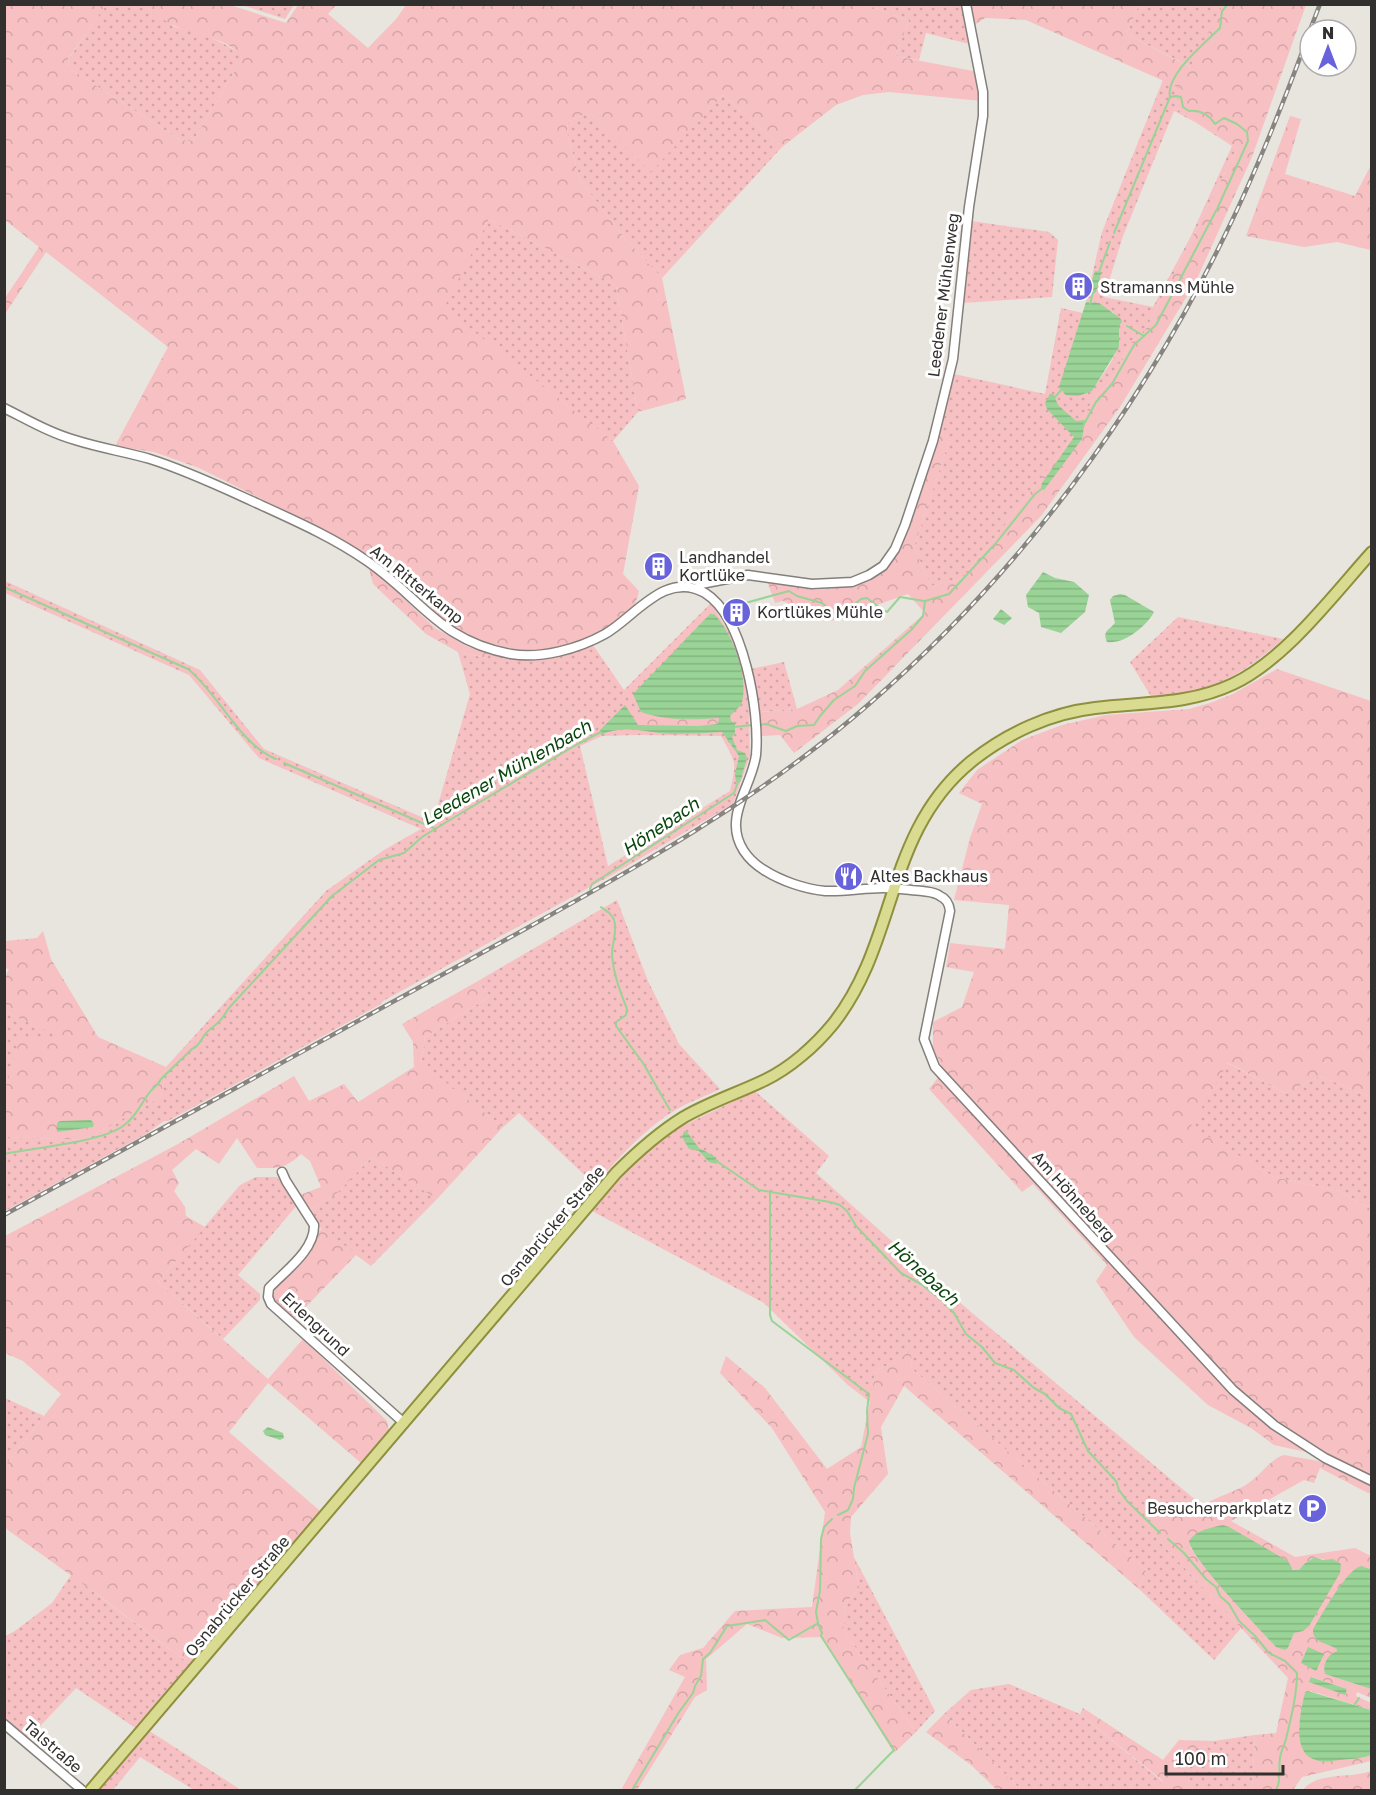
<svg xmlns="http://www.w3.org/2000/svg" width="1376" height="1795" font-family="'Golos Text',sans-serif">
  <defs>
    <pattern id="grass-dots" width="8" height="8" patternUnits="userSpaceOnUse" patternTransform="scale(1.5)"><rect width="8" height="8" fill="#f7c0c2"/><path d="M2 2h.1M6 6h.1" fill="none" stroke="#d4a5a7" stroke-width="1.8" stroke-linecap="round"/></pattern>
    <pattern id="forest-crowns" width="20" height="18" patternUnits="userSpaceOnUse" patternTransform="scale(1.5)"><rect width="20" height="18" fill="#f7c0c2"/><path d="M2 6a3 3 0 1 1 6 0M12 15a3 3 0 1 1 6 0" fill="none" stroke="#d4a5a7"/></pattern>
    <pattern id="water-rules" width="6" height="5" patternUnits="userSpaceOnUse" patternTransform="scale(1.5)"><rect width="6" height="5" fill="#99d396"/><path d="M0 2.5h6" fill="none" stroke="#84b582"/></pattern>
  </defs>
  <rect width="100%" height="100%" fill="#e8e4de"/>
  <path fill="url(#grass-dots)" fill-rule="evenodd" d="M106,4l37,1 32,22 35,10 16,8 13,8 3,6 -49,82 -13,-1 -111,-72 -1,-8z
    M242,5l52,-1v1l-9,14z
    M867,5h97l9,40 -47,-12 -7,27 -24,-4 14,-35z
    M1139,5h84l-32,62 -65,-33z
    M1163,80l20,9 -8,19 62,40 -91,181 -16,15 -19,36 -19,21 -18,34 -79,103 -35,41 -29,7 -17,-39 36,-109 -11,-6 15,-58 91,20 16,-86 22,5 -2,8 11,70c19,-30 36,-43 21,-79l-5,-1 -9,-8 -13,-1 16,-70zM1174,111l21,11 37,24 -41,90 -38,71 -49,-10 19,-61z
    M723,95l59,52 -120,131 -35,-37 -47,-61 -13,-47 1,-11 14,-7h11l58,56z
    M489,219l127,66 22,127 -25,29 -170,-133z
    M971,221l78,11 9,8 -6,57 -90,6z
    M5,581l195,89 64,79 169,73 37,-128 -12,-42 28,6 4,-6c39,10 66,10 103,-7l31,45 87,-87 19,31 15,37 4,44 1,41 -17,48 -123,72 -227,125 -2,3 -213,117h-4l-18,13 -141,77v-74l80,3 76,-43 5,-30 160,-176 58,-41 37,-21 -162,-71 -70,-83 -184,-82zM636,735l85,1c15,27 16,25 9,55l-122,75 -28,-120 22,-10z
    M1178,617l105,22c-43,38 -74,54 -131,59l-22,-36z
    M784,662l13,47 -39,3 -7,-43z
    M617,900l31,81 31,63 41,45c-14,7 -29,12 -43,20 -32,19 -58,48 -82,76l-76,-72 -16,14 -82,-63 4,-27 64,-40 -11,-16z
    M5,1012l58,25 -58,53z
    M1227,1063l58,30 35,-17 51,21v112l-32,-18 -65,-14 -84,-50z
    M755,1091l74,65 -13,17 149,134 227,190 -43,33 92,98 -27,32 -75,-71 7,-19 -234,-201 -1,-18 -17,12 -18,7 -6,32 -22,-17 -84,-82 -172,-92 34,-39 46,-41z
    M372,1157l65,42 -66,67 -50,-37 -10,-20 24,-14z
    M256,1177h21l20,28 -59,70 22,19v6l-37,39 -65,-57 82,-97z
    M5,1398l39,18 -39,50z
    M854,1557l81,154 -19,21 -73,-102 2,-26 14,-16z
    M71,1575l120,90 -54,64 -61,-41 -48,51 -23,-21v-82l10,-5 37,-28z
    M1009,1684l71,30 83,68 -7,8h-135l-77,-76 27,-24z
    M148,1730l93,60h-47l-54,-33 -27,33h-16z
    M1255,1735l-3,55h-59l-6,-15 -21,-13 22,-13 26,-4v-4z"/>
  <path fill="url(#forest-crowns)" fill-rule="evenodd" d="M5,5h101l-38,54 1,9 111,72 13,1 49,-82c-11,-22 -48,-23 -67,-33 -12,-5 -22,-14 -32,-21h87l56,18 12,-18h38l-8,9 40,34 29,-30 9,-13h461l42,16 -14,35 78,15 7,7 2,23 -93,-9 -26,3 -27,10 -54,42 -59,-52 -72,77 -58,-57h-11l-14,7 -1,11 13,47 47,61 35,37 24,121 -48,13 -22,-127 -127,-66 -45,89 169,133 26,45 -16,88 16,17c-1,4 -2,9 -4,13 -3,10 -26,23 -36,28 -61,31 -114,20 -167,-21l10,-13 -50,-42 -11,11 -49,-33 -133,-66 -45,-16 -39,-6 53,-99 -122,-95 -41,62v-16l34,-51 -34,-27z
    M968,5h171l-13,29 64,33 33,-62h83l-54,152 -56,124 -76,126 -79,109 -183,188 -64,49 -14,-18 -20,1 -2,-24 39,-3 41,-19 87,-77 -17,-19 -77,27 -48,-20 -8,2 -9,-25 49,12 32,-3 25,-8 16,-13 22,-39 29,-95 11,6 -36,109 17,39 29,-7 35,-41 79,-103 18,-34 19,-21 19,-36 16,-15 91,-181 -62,-40 7,-19 -156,-69 -41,-2 -12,8z
    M1290,116l11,3 -16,55 70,22 16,-31v85l-34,-8 -33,5 -58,-11z
    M368,565l67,63 31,18 23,8 -3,4 -28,-6 -32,-18 -53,-50z
    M1277,669l94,32v396l-51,-21 -35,17 -57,-30 -37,63 83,51 65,14 32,18v268l-37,-19 -60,-13 -23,-17 -43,-23 -74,-68 -38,-56 11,-16 -74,-81 -11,8 -93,-103 8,-10 5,-12 -9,-19v-26l29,-15 12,-35 -28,-5 4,-24 55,6 4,-44 -55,-5 16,-62 12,-34 -23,-11 18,-23 45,-30 40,-15 44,-10 83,-6 21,-6 23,-9z
    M641,712c27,9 52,8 79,6l-2,6 -80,1 -5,-8z
    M43,931l8,28 47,78 68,30 -5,30 -76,43 -80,-3v-47l15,-53h41l-56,-25 -1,-32 5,-11 -4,-1v-27l32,-3z
    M478,981l11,16 -64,40 -4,26 82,64 -66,72 -65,-42 -37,38 -24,14 -11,-14 21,-8 -11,-26 -9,-7c-16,15 -23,14 -44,14l-20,-30 -18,26 -23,-15 -24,21 7,13 -5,8 11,16 1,9 19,11 -47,55 110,97 35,-40 84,82 2,9 -28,33 -93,-80 -39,49 91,79 -129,154 -86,-65 -100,-72v-62l56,-72 -38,-33 -18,-8v-117l173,-92 116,-68 15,25 35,-17 14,18 56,-35 -1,-25 -11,-18z
    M321,1229l36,25 -63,65 -17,-16 -4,-7 3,-9z
    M911,1350l1,19 234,201 -7,19 -235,-203 -23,41 7,47 -37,43 -1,16 9,55 -14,16 -2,26 73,102 -22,21 -72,-116 -40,1 -35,-14 -41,35 1,31 -12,7 -58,93h-16l64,-113 -16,-7 11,-15 23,-7 32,-37 77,-4 13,-95 -53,-84 -52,-55 6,-17 39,32 62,81 34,-22 15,-77 18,-7z
    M1284,1455l40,7 47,23v8h-3l-48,-25 -6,15 -10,-3 -73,41 64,36 60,-9 16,8v13l-6,-2 -29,26 -23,36 24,19v3l-13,18 2,5 45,15v9l-14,-6 -1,4 15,7v7l-60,-19 -6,1 -6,35 16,33 47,-2 9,-3v6l-69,16 -9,13h-41l3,-55 21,-2 12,-55 -140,-149 44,-32 11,9c14,-11 33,-13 47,-24 12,-8 19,-22 34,-27zM1190,1547l102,21 4,3 3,-1 5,-6 11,-7 11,3 -27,71 -5,2 -6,15 -12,-1 -65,-73zM1312,1677l35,12 -2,5 -35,-12z
    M1083,1708l80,52 16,-20 35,1v4l-26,4 -21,13 20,13 6,15h-37l7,-9 -83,-67z
    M944,1714l77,76h-24l-26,-25 -45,-33z
    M1371,1771v19h-68c14,-19 48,-11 68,-19z"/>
  <path fill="url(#water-rules)" d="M1095,271l6,1 -2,13 -5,9 -6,-2z
    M1086,302l13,1 21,15 2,3 -3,6v20l-27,44 -14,5 -12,-1 -7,-8z
    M1050,394l4,1 4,10 18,16 9,-1 -3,19 -38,51 -3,-2 1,-5 32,-46 -27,-28 -2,-6z
    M1043,572l12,6 19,4 15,13 -4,17 -24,21 -20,-6 -2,-14 -11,-6 -2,-12z
    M1120,594l5,1 29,17c-7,14 -31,33 -47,30 -5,-11 2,-12 8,-19l-5,-23 3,-4z
    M1001,609l11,9 -8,7 -11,-6z
    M710,614h4c18,18 35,63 28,88 -1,5 -8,9 -12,14l1,5 4,2v10l-3,4 5,13 8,3 2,5 -7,24h-4l-1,-8 4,-18 -17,-24c-17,1 -34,2 -51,2 -23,-1 -48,-10 -70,1l-1,-5 25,-25 13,20 60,1 20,-2 1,-6c-27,2 -52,3 -78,-6l-8,-18z
    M91,1120l3,4 -1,3 -36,5v-9l3,-2z
    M684,1131l3,1 12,16 17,9 1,7 -8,-2 -10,-11 -10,-2 -7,-12z
    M268,1427l15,6 1,5 -4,2 -15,-5 -2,-4z
    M1223,1525l6,2 59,34 5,9h6l5,-6 11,-7 8,3 10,-1 8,5 -1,9 -31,53 -6,5 -9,2 -6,15 -3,2 -9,-3c-17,-19 -84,-87 -87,-106 7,-11 21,-13 34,-16z
    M1361,1566l10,3v120l-46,-15c-3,-9 3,-20 12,-23v-2c-10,-6 -25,-6 -24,-20 9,-14 33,-59 48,-63z
    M1308,1647l16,7 -8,17 -15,-8z
    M1311,1677l36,12 -2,6 -36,-13z
    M1308,1691l63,19v45c-9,4 -21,4 -32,5 -7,1 -16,3 -23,0 -26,-7 -15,-49 -11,-68z"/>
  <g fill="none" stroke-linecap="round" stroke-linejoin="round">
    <path stroke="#99d396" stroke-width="2" d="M1114,233l56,-136c-5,-22 35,-54 50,-69l2,-17 6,-7
      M1099,272l11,-30
      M1090,304l3,-12
      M1127,326l17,10
      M1055,397l8,-9
      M1082,428l14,-26 16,-18 22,-39 22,-20 62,-118 30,-66 -1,-9 -10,-8 -13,-6 -9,6c-6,-9 -15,-14 -26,-13l-6,-4 -2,-10 -5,-1 -6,1
      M4,587l184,82c31,25 52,76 88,90
      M738,605l51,-14 8,5 25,7 17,13 22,-17 6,-1 13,10 7,4 13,-15 24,4
      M758,725l8,-1 20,7 11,-5 17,-1 6,-9 14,-16 21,-14 10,-15 46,-41 12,-14 2,-15 24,-7 47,-51 39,-49 8,-6
      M734,727l19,-2
      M284,763l152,66
      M590,889l2,-5 142,-91 4,-11
      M601,907c5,4 11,6 13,13 4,10 -2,23 -2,34 1,19 8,37 15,55l-1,6 -10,7v4l27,37 27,47
      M4,1154c30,-6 97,-12 119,-28 12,-8 18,-22 26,-33 4,-6 9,-7 12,-14l31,-30c9,-3 9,-12 16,-18 9,-7 15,-12 20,-22l104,-113 47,-36 25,-7 18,-16 41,-25 113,-67 25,-13
      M715,1160l44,30 71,12 10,3 7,6 9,15 45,47 20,11 23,18 10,11 12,21 16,13 13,16 19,7 20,18 11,6 14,14 12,6 17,37 28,30 3,9 8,11 33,32
      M770,1193v122l2,6 97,73 -2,17 1,23 -14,54 -1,11 -5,11 -10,5
      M1168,1539l16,14 22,26 10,8 4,9 9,8 10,17 16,15 14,17 16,8 12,12c0,22 -6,45 -11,66 -2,7 -5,12 -6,19 -2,11 2,22 -4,32
      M818,1624l4,9 -1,3 73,114 -39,40
      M1355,1704l4,-6
      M632,1790l47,-78 14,-19 2,-7 6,-10 2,-17 7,-6 17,-27 38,-6 24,20 29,-17 -2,-11 4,-21 1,-52 3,-12 8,-8"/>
    <defs>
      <path id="minor" d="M4,408c24,12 46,25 71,32 25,8 51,12 75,19 35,11 69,27 102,42 39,18 79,35 115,60 54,37 72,80 144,93 30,5 67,-5 94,-20 30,-17 60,-64 100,-41 39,24 55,120 51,162 -3,23 -19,45 -20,68 -1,21 12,37 28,47 17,11 41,19 61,21 19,1 39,-3 58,-3 13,0 26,2 39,3 6,1 13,1 18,5 7,3 9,8 10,15l-26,128 11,28 298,323 41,35 51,33 47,23
        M696,589l5,-5 47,-9 64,9 40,-2 17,-7 14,-9 12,-17 10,-24 28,-84 20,-82 16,-152 14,-91v-24l-17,-88
        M282,1172l4,9 28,44c1,25 -29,46 -45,63l-1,9 3,7 133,119
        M4,1724l78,66"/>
      <path id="major" d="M91,1790l525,-617c21,-21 42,-40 68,-56 26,-15 54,-24 81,-37 25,-12 50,-34 68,-56 66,-83 51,-192 139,-263 35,-28 79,-48 123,-53 47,-6 94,-3 138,-24 53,-25 100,-89 139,-132"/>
    </defs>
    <use href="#minor" stroke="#837f7a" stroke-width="11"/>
    <use href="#major" stroke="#8e903e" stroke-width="14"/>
    <use href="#minor" stroke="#fff" stroke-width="8"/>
    <use href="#major" stroke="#d9db91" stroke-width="10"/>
    <defs>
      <path id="rail" d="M1310,30l10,-26
        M4,1215c155,-85 311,-170 465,-255 139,-77 280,-151 400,-256 149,-129 271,-293 357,-471 32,-65 59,-134 84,-202"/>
    </defs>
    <use href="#rail" stroke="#888581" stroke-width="4.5"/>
    <use href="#rail" stroke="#fff" stroke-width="2" stroke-dasharray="7" stroke-linecap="butt"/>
  </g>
  <defs>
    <symbol id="building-disc" viewBox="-11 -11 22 22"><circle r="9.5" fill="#6862db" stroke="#fff"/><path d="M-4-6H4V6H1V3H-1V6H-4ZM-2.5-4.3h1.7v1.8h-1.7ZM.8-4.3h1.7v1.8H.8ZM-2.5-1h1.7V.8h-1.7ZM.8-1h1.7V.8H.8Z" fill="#fff"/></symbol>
    <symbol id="restaurant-disc" viewBox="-11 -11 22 22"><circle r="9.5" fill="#6862db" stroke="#fff"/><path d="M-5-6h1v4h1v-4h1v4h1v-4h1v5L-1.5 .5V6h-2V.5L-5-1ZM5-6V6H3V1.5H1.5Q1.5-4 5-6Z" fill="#fff"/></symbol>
    <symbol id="parking-disc" viewBox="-11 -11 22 22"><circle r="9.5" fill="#6862db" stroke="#fff"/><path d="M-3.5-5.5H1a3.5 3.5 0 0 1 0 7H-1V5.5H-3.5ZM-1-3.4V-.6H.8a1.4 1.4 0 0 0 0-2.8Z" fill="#fff"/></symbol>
  </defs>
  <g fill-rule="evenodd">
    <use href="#building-disc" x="1062" y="270" width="33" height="33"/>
    <use href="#building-disc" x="642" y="550" width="33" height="33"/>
    <use href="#building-disc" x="720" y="596" width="33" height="33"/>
    <use href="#restaurant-disc" x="832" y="860" width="33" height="33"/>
    <use href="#parking-disc" x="1296" y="1492" width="33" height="33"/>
  </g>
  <g text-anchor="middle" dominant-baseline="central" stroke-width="6" stroke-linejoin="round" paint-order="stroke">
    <g font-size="16" fill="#32302e" stroke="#fff" text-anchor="start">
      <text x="1100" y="287">Stramanns Mühle</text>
      <text x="679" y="557">Landhandel<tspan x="679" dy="18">Kortlüke</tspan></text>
      <text x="757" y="612">Kortlükes Mühle</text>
      <text x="870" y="876">Altes Backhaus</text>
      <text x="1292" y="1508" text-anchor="end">Besucherparkplatz</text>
    </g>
    <g font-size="16" fill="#32302e" stroke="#fff">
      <text transform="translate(943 295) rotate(-83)">Leedener Mühlenweg</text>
      <text transform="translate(417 584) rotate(39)">Am Ritterkamp</text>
      <text transform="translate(1074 1196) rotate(48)">Am Höhneberg</text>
      <text transform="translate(552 1226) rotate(-50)">Osnabrücker Straße</text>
      <text transform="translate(316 1324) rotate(43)">Erlengrund</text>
      <text transform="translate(237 1596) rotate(-50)">Osnabrücker Straße</text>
      <text transform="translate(53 1746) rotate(41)">Talstraße</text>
    </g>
    <g font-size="18" font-style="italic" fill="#09460b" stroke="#fff">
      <text transform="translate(506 772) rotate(-30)">Leedener Mühlenbach</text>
      <text transform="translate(660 826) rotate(-34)">Hönebach</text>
      <text transform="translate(924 1272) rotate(42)">Hönebach</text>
    </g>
  </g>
  <rect width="1376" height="1795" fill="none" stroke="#32302e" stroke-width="12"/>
  <g transform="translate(1328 48)"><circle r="28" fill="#ffffff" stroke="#adacab" stroke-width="1.5"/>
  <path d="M0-4.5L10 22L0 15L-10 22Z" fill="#6862db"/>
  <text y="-9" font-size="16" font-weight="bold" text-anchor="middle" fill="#32302e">N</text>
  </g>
  <path d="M1166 1765v9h117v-9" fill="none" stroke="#32302e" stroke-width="3"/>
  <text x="1175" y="1765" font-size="18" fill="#32302e" stroke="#ffffff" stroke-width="4.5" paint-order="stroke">100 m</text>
</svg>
